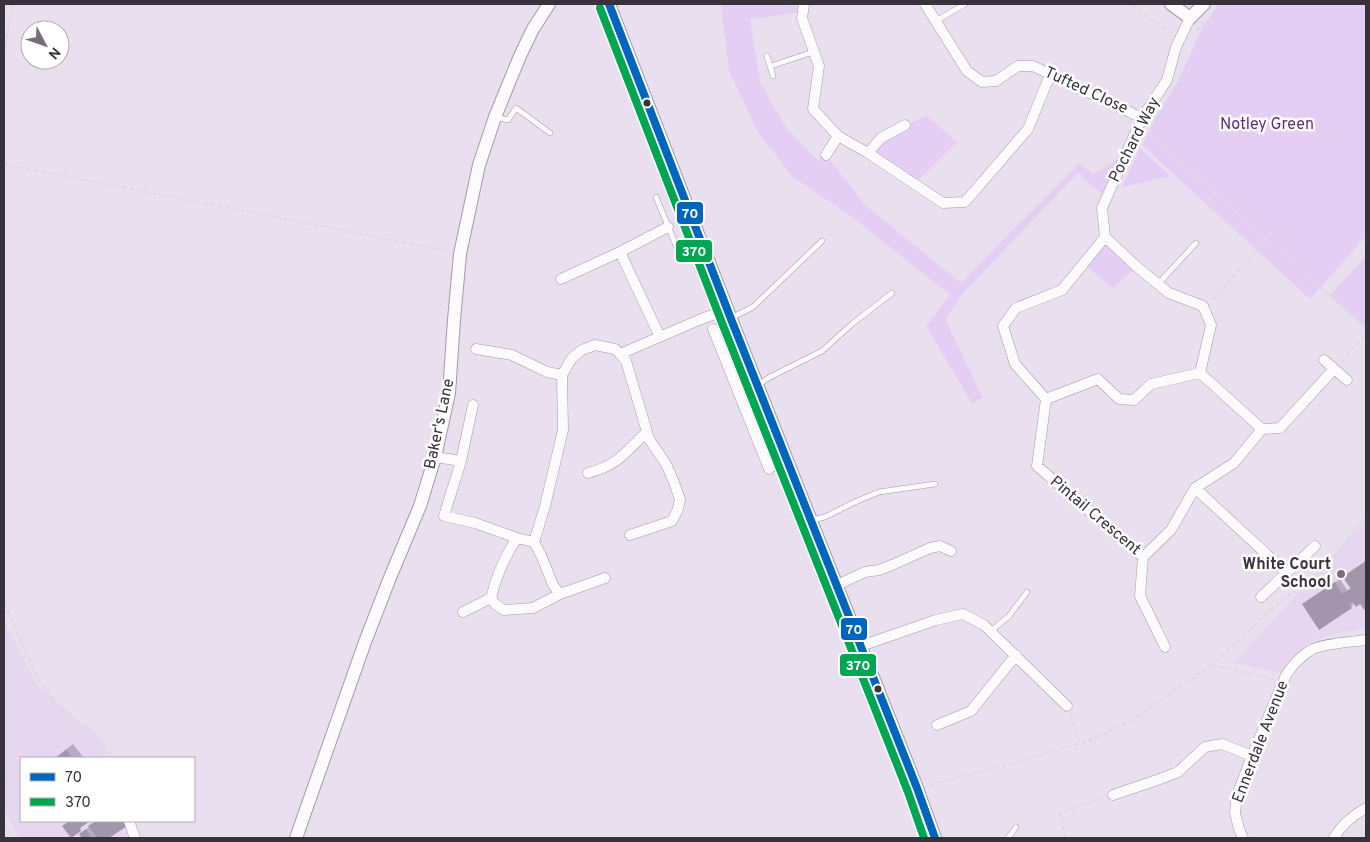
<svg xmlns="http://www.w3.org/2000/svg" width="1370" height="842" font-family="Overpass,sans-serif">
  <rect width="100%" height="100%" fill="#e9dfef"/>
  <path fill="#e6d6f0" d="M1366,520v108l-34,6 -25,10 -19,18 -5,11 -49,-10z
    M4,622l32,62 64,55 10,19h-89v63h117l-1,11 4,6h-121l-16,-28z"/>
  <path fill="#e5cef3" d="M721,4h32l51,2 -1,6 -53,7 10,63 25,44 33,35 8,-6 39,50 96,78 118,-120 14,11 26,-15 -16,36 -25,-22 -113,118 -20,28 38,79 -11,5 -46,-77 24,-31 -99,-79 -58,-39 -35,-45 -29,-61z
    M1219,4h147v232l-56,63 -168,-154 19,-37 17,-27 25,-55z
    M927,116l30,26 -42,42 -47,-31 37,-28z
    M1140,148l30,28 -48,11 17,-37z
    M1105,237l32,30 -24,21 -30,-24z
    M1366,256v72l-36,-33z"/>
  <path fill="#0003" d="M1366,561v48l-5,-7 -6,1 -4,4 -47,-3 4,-4 32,-21 7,11 4,-2 -7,-11 5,-5z
    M73,744l11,14h-29z
    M96,821h34l-23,17h-23l-3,-4z"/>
  <path fill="#a395ab" d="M1366,561v51l-6,-8 -4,3 -3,-5 -4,2 3,4 -33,22 -17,-26 33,-22 7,12 9,-5 -8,-12z
    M66,750l7,8h-18z
    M69,821h21l-10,7 1,3 -10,7 -9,-12z
    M96,821h27l4,5 -18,12h-12l-9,-12z
    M86,829l6,9h-10l-3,-4z"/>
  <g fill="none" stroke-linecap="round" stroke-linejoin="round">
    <defs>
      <path id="service" d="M936,21l29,-17
        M767,56l6,20
        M771,66l42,-14
        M495,117l13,3 8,-12 34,25
        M656,197l26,63
        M1158,284l38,-41
        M731,318l22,-11 69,-66
        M758,385l12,-8 52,-26 30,-27 40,-31
        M812,520l13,-3 32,-16 22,-9 56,-8
        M991,631l18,-15 18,-24
        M1008,838l8,-11"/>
      <path id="minor" d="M804,4l-2,14 17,48 -6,43 25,27 -12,19
        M925,4l42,67 15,11 14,-1 22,-15h15l109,52
        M838,136l30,17 75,50 22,-1 63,-73 22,-54
        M868,153l13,-15 24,-13
        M1105,237l32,30 32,26 34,13 8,19 -11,48 -49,11 -17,16 -15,-1 -21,-20 -52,20 -31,-35 -12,-38 13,-18 46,-18 43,-53 -3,-29 40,-90 25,-38 9,-33 14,-29
        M620,252l40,85
        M561,279l59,-27 48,-25
        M713,329l56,140
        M476,349l36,6 35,17 15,3
        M1324,360l23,20
        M737,388l18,-8
        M1046,399l-9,67 106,91 28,-27 24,-42 39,-25 28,-34 -62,-56
        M473,405l-12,56 -17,55 31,7 42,15 17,4 11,-36 18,-76 -1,-55 10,-17 10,-8 13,-5 20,4 5,5 79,-34 29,-11
        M1262,429l18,-1 54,-59
        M435,457l26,4
        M588,473c31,-8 37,-21 59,-41l-21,-71 -6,-7
        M1195,488l92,85
        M630,535l42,-14 6,-12 2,-10 -7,-19 -7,-16 -17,-25 -2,-7
        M517,538c-12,18 -21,39 -26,60l4,6 9,6 29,-2 27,-14
        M534,542l7,13 12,30 7,9 45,-16
        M1143,557l-3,39 25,51
        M837,585l28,-13 14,-2 13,-5 38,-17 10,-2 11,5
        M1261,597l54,-51
        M463,612l28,-14
        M861,646l75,-26 27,-6 21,11 83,81
        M937,725l34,-14 45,-56
        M1113,795l47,-16 18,-7 27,-25 17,-3 30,12
        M129,821l6,17
        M1243,838l-4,-9 -4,-16 2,-18 15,-39 34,-81c6,-9 15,-19 25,-25 13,-7 41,-8 55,-10
        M1334,838c7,-13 20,-23 32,-30"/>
      <path id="tertiary" d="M609,4l122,315 186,469 18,50
        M1171,4l19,14 14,-14
        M296,838l69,-196 24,-62 31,-74 15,-49 14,-64 5,-73 6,-66 19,-89 16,-48 25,-61 13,-27 16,-25"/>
    </defs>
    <use href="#service" stroke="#a39ba8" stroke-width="6"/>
    <use href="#minor" stroke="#a39ba8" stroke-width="11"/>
    <use href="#tertiary" stroke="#a39ba8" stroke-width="14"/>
    <path stroke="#dddbdf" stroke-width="2" stroke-dasharray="5 2.5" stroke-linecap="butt" d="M1132,4l13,11 26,18
      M1196,30l4,-2 3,-5
      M4,53l9,-49
      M1146,132l220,196
      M4,164l444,87
      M1212,300l55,-61
      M1341,362l25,-28
      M4,603l35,78 35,44 13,1 13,13 12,19
      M1212,665l61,14
      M1070,715l10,28
      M34,758l39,-29 2,-4
      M4,781l17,-13
      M929,785l105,-28 55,-16 41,-20 82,-56 59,-55 65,-54 30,-42
      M4,824l8,14
      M1065,838l-5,-25 43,-15"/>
    <use href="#service" stroke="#fcfafd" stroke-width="5"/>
    <use href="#minor" stroke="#fcfafd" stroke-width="10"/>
    <use href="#tertiary" stroke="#fcfafd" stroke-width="12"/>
    <defs>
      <path id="bus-1" d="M609,4l122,315 186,469 18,50"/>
      <path id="bus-2" d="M600,8l122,315 186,469 16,46"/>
    </defs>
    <use href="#bus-1" stroke="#fff" stroke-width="11"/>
    <use href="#bus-2" stroke="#fff" stroke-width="11"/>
    <use href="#bus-1" stroke="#0065bd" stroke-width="8"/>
    <use href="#bus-2" stroke="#00a651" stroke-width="8"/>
  </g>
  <g fill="#38323d" stroke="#fff" stroke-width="2">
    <circle cx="647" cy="103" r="4.5"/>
    <circle cx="878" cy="689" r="4.5"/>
  </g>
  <circle fill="#766f7b" stroke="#fff" stroke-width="2" cx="1341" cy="574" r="5"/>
  <g text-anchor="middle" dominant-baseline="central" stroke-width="5" stroke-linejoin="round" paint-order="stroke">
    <g font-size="16" fill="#38323d" stroke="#fff">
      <text transform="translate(1086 91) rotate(25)">Tufted Close</text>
      <text transform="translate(1135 140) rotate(-63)">Pochard Way</text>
      <text transform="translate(440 424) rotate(-78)">Baker's Lane</text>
      <text transform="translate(1095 516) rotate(40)">Pintail Crescent</text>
      <text transform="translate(1261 742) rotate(-69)">Ennerdale Avenue</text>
    </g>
    <g font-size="16" fill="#662885" stroke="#fff">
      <text x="1267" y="125">Notley Green</text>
    </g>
    <g font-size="16" font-weight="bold" fill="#38323d" stroke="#fff" text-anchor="end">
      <text x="1331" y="565">White Court<tspan x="1331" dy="18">School</tspan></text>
    </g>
  </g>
  <g stroke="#fff" stroke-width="2">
    <rect x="676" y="201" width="28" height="24" rx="5" fill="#0065bd"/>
    <rect x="675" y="239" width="38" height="24" rx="5" fill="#00a651"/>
    <rect x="840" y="617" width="28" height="24" rx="5" fill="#0065bd"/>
    <rect x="839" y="653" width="38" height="24" rx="5" fill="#00a651"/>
  </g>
  <g font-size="14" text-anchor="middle" font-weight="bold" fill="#fff">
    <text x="690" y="218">70</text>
    <text x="694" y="256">370</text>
    <text x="854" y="634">70</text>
    <text x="858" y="670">370</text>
  </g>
  <rect width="1370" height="842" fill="none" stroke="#38323d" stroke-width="10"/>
  <rect x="20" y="757" width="175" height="65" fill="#ffffff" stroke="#afadb1"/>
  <rect x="30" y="773" width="25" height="8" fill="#0065bd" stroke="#afadb1"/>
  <text x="65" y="782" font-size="15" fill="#38323d">70</text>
  <rect x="30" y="798" width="25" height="8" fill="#00a651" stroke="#afadb1"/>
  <text x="65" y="807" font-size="15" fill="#38323d">370</text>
  <g transform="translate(45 45) rotate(131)"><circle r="24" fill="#ffffff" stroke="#afadb1"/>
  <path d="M0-4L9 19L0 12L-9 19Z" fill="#766f7b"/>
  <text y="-8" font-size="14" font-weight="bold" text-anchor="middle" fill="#38323d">N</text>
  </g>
</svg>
